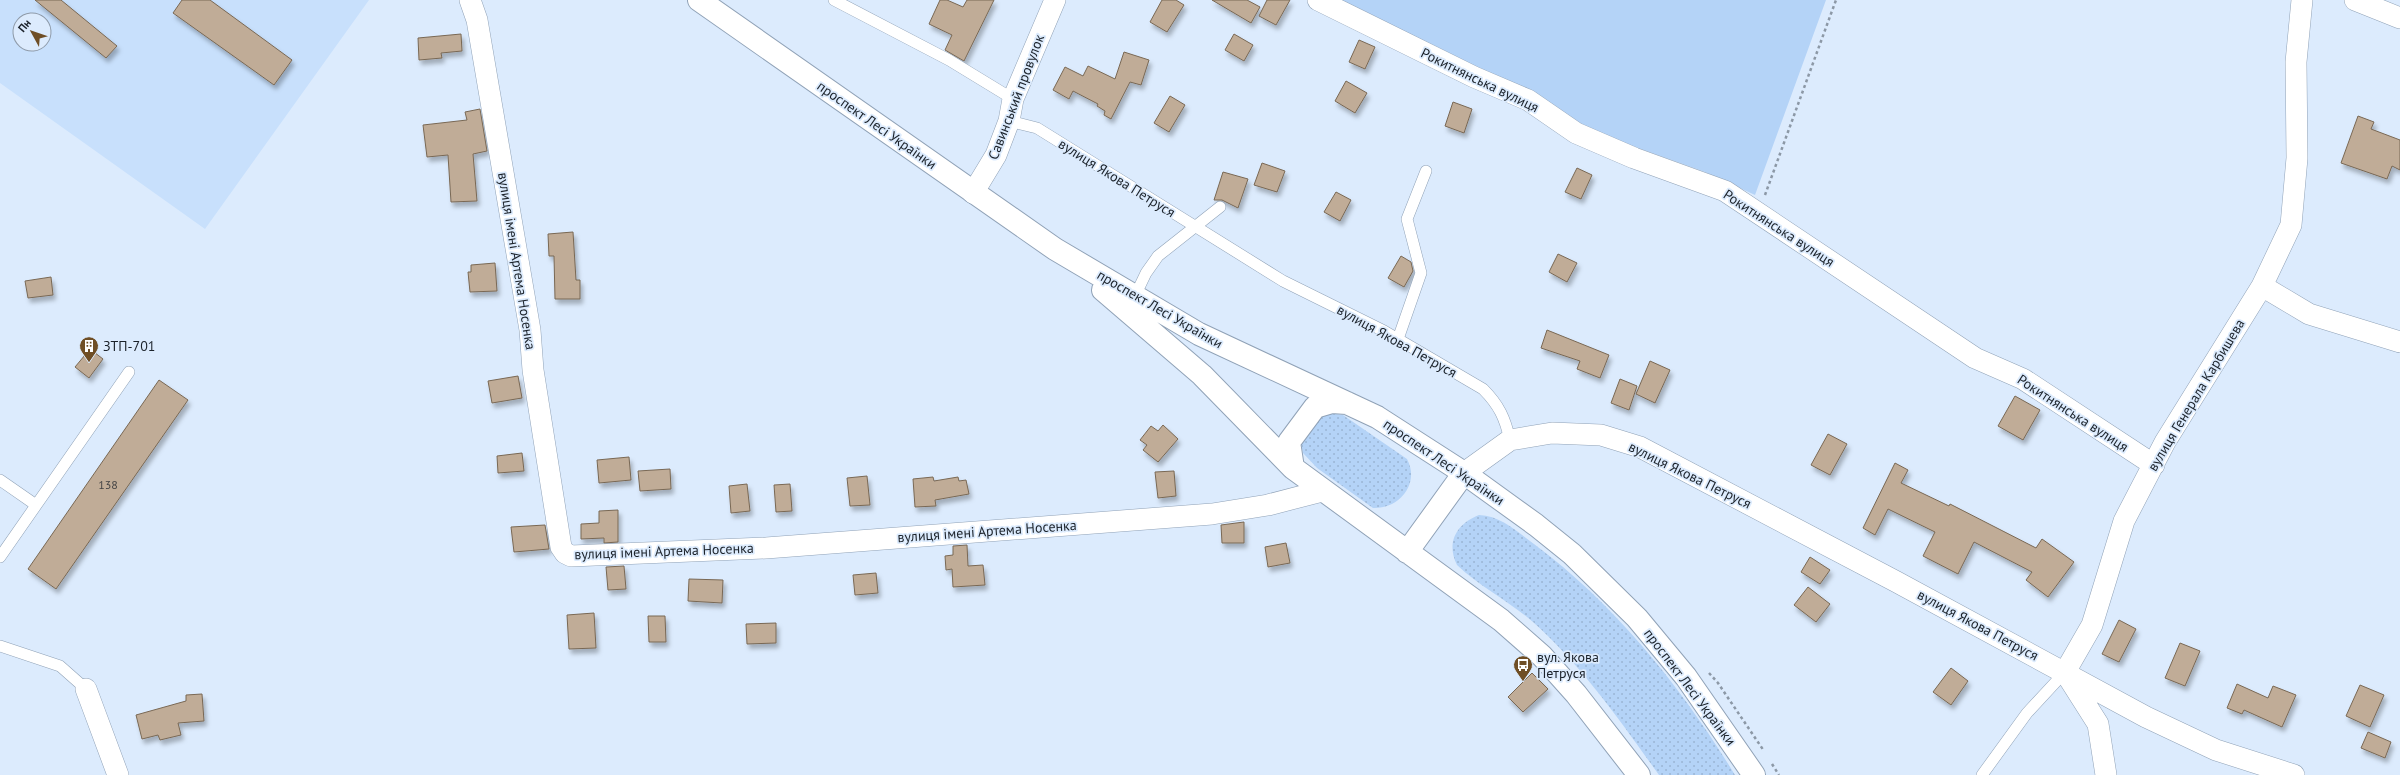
<svg xmlns="http://www.w3.org/2000/svg" width="2400" height="775" font-family="'PT Sans',sans-serif">
  <defs>
    <pattern id="grass-dots" width="8" height="8" patternUnits="userSpaceOnUse"><rect width="8" height="8" fill="#b4d3f7"/><path d="M2 2h.1M6 6h.1" fill="none" stroke="#9ab5d4" stroke-width="1.8" stroke-linecap="round"/></pattern>
    <filter id="shadow"><feDropShadow dx="2.5" dy="4.5" stdDeviation="2" flood-color="#0004"/></filter>
  </defs>
  <rect width="100%" height="100%" fill="#dcebfd"/>
  <path fill="#c8e0fc" fill-rule="evenodd" d="M0,0h369l-164,229 -205,-146zM20,20h24v24h-24z"/>
  <path fill="url(#grass-dots)" d="M1321,412l22,3 64,44c13,24 -7,50 -34,49l-56,-40 -14,-15 -2,-9z
    M1479,515c22,1 37,16 55,29 82,61 148,144 201,231h-76c-38,-53 -77,-109 -126,-153 -24,-21 -53,-35 -76,-57 -11,-22 -1,-41 22,-50z"/>
  <path fill="#b4d3f7" d="M1333,0h493l-71,195 -50,-23 -128,-46z"/>
  <path fill="#c0ac97" stroke="#796854" filter="url(#shadow)" d="M35,0h26l56,46 -11,12z
    M182,0h28l82,60 -18,25 -101,-72z
    M940,0h7l16,7 4,-7h27l-30,61 -19,-11 7,-15 -23,-11z
    M1162,0h14l8,5 -17,27 -17,-10z
    M1212,0h35l13,7 -9,16z
    M1267,0h23l-14,25 -17,-9z
    M461,34l1,17 -21,2 1,5 -23,2 -1,-22z
    M1234,34l19,11 -9,16 -19,-11z
    M1359,40l16,7 -10,22 -16,-7z
    M1124,52l25,8 -8,25 -11,-3 -19,37 -7,-4 1,-4 -8,-5 1,-2 -25,-13 -4,8 -16,-9 12,-23 18,9 5,-10 27,13z
    M1346,81l21,12 -12,20 -20,-12z
    M1170,96l15,9 -16,27 -15,-9z
    M1453,102l19,7 -8,24 -19,-7z
    M480,109l7,42 -14,3 4,47 -26,1 -3,-47 -21,2 -4,-32 44,-5 -2,-8z
    M2358,116l16,6 -3,7 29,11v30l-8,-4 -5,13 -46,-16z
    M1262,163l23,8 -8,21 -23,-7z
    M1577,168l15,7 -11,24 -16,-7z
    M1223,172l25,7 -10,29 -16,-8h-8z
    M1336,192l15,8 -11,21 -16,-9z
    M573,232l3,48h4v19h-25l-1,-43h-5l-1,-22z
    M1558,254l19,9 -10,19 -18,-10z
    M1401,256l10,6 2,9 -9,16 -16,-9z
    M495,263l2,28 -27,1 -2,-20h3v-7z
    M51,277l2,18 -25,3 -3,-17z
    M1547,330l62,25 -9,23 -23,-9 3,-8 -39,-13z
    M90,349l13,10 -14,19 -14,-11z
    M1650,361l20,9 -15,33 -19,-9z
    M518,376l4,22 -30,5 -4,-22z
    M1620,379l17,7 -8,24 -18,-7z
    M159,380l29,20 -132,189 -28,-20z
    M2015,396l25,14 -17,30 -25,-14z
    M1163,425l15,14 -20,23 -15,-12 4,-5 -7,-5 11,-14 7,5z
    M1828,434l19,10 -17,31 -19,-10z
    M522,453l2,18 -26,2 -1,-17z
    M629,457l2,23 -32,3 -2,-23z
    M1895,463l13,7 -7,13 48,23 1,-2 86,44 6,-9 32,23 -26,35 -22,-17 6,-8 -58,-30 -16,32 -35,-18 12,-24 -47,-23 -13,26 -12,-7z
    M670,469l1,20 -31,2 -2,-20z
    M1174,471l2,25 -18,2 -3,-26z
    M867,476l3,29 -20,1 -3,-28z
    M933,477l1,4 24,-4 1,4 7,-1 3,14 -34,6 1,6 -21,1 -2,-28z
    M747,484l3,27 -19,2 -2,-27z
    M790,484l2,27 -16,1 -2,-27z
    M618,510v32l-14,1v-5l-23,1v-15l18,-1v-12z
    M1244,522v21h-22l-1,-18z
    M545,525l4,24 -35,3 -3,-25z
    M1286,543l4,20 -22,4 -3,-20z
    M967,545l1,21 15,-1 2,20 -32,2 -1,-18 -6,1 -1,-14 8,-1v-9z
    M1810,557l20,13 -10,14 -19,-12z
    M624,566l2,23 -18,1 -2,-23z
    M876,573l2,20 -23,2 -2,-20z
    M689,579l34,1 -1,23 -34,-2z
    M1808,587l22,17 -14,18 -22,-17z
    M594,613l2,35 -27,1 -2,-34z
    M648,616h17l1,26h-17z
    M2119,620l17,9 -17,33 -17,-8z
    M776,623v20l-29,1 -1,-20z
    M2180,643l20,8 -15,35 -20,-8z
    M1951,668l17,13 -17,24 -18,-13z
    M1532,673l16,16 -25,23 -15,-15z
    M2237,684l31,14 5,-12 23,9 -14,32 -38,-17 -2,4 -15,-6z
    M2360,685l24,10 -14,32 -24,-11z
    M202,694l2,27 -26,2 3,12 -21,5 -2,-5 -16,4 -6,-24 50,-14v-6z
    M2368,732l23,10 -6,16 -24,-10z"/>
  <g fill="none" stroke-linecap="round" stroke-linejoin="round">
    <defs>
      <path id="lane" d="M834,0l115,60 64,39
        M1009,121l28,7 246,153 101,50 99,58c16,16 22,29 27,51
        M1135,296l11,-23 12,-17 62,-49
        M1398,339l23,-66 -14,-54 19,-48
        M0,480l36,25
        M0,557l129,-185
        M0,646l60,20 26,23
        M1982,775l45,-62 38,-41"/>
      <path id="street" d="M470,0l7,20 53,310 3,40 28,177 4,6 6,3 195,-8 446,-34 56,-9 54,-14
        M1318,0l156,77 54,23 48,33 58,25 91,33 250,167 48,21 131,86
        M2355,0l45,18
        M973,193l23,-38 13,-34 4,-22 42,-99
        M2262,286l47,28 91,28
        M1464,473l46,-33 42,-7 49,2 39,12 255,134 251,136 70,33 78,25
        M86,689l32,86
        M2106,775l-8,-51 -33,-52 27,-47 32,-104 41,-79 97,-156 29,-61 6,-67 -1,-96 6,-62"/>
      <path id="secondary" d="M699,0l356,249 144,85 178,83 87,56 72,52 36,29 65,64 49,59 68,98
        M1103,290l99,85 91,93 208,152 41,36 34,38 63,81
        M1293,468l-4,-26 26,-35 17,-5 15,1
        M1407,552l57,-79"/>
    </defs>
    <use href="#lane" stroke="#90a2b7" stroke-width="12"/>
    <use href="#street" stroke="#90a2b7" stroke-width="22"/>
    <use href="#secondary" stroke="#90a2b7" stroke-width="24"/>
    <path stroke="#8c98a6" stroke-width="2.5" stroke-dasharray="3 3" stroke-linecap="butt" d="M1765,195l71,-195
      M1709,673l9,10 46,68
      M1772,764l7,11"/>
    <use href="#lane" stroke="#fff" stroke-width="11"/>
    <use href="#street" stroke="#fff" stroke-width="21"/>
    <use href="#secondary" stroke="#fff" stroke-width="22"/>
  </g>
  <defs>
    <symbol id="building-pin" viewBox="-11 -11 22 30"><path d="M0 17L-7.5 6A9.5 9.5 0 1 1 7.5 6Z" fill="#6f4e25" stroke="#dcebfd"/><path d="M-4-6H4V6H1V3H-1V6H-4ZM-2.5-4.3h1.7v1.8h-1.7ZM.8-4.3h1.7v1.8H.8ZM-2.5-1h1.7V.8h-1.7ZM.8-1h1.7V.8H.8Z" fill="#fff"/></symbol>
    <symbol id="bus-pin" viewBox="-11 -11 22 30"><path d="M0 17L-7.5 6A9.5 9.5 0 1 1 7.5 6Z" fill="#6f4e25" stroke="#dcebfd"/><path d="M-5-6H5V4H4V6H2V4H-2V6H-4V4H-5ZM-3.5-4V0h7V-4ZM-3.5 1.2v1.5H-2V1.2ZM2 1.2v1.5H3.5V1.2Z" fill="#fff"/></symbol>
  </defs>
  <g fill-rule="evenodd">
    <use href="#building-pin" x="78" y="335" width="22" height="30"/>
    <use href="#bus-pin" x="1512" y="654" width="22" height="30"/>
  </g>
  <g text-anchor="middle" dominant-baseline="central" stroke-width="3.5" stroke-linejoin="round" paint-order="stroke">
    <g font-size="12" fill="#444445">
      <text x="108" y="484">138</text>
    </g>
    <g font-size="14" fill="#1b222a" stroke="#dcebfd">
      <text transform="translate(1480 80) rotate(26)">Рокитнянська вулиця</text>
      <text transform="translate(1016 97) rotate(-69)">Савинський провулок</text>
      <text transform="translate(877 125) rotate(35)">проспект Лесі Українки</text>
      <text transform="translate(1117 178) rotate(32)">вулиця Якова Петруся</text>
      <text transform="translate(1779 228) rotate(33)">Рокитнянська вулиця</text>
      <text transform="translate(517 261) rotate(81)">вулиця імені Артема Носенка</text>
      <text transform="translate(1160 309) rotate(30)">проспект Лесі Українки</text>
      <text transform="translate(1397 341) rotate(29)">вулиця Якова Петруся</text>
      <text transform="translate(2196 395) rotate(-59)">вулиця Генерала Карбишева</text>
      <text transform="translate(2073 413) rotate(33)">Рокитнянська вулиця</text>
      <text transform="translate(1444 462) rotate(34)">проспект Лесі Українки</text>
      <text transform="translate(1690 475) rotate(26)">вулиця Якова Петруся</text>
      <text transform="translate(987 531) rotate(-4)">вулиця імені Артема Носенка</text>
      <text transform="translate(664 551) rotate(-2)">вулиця імені Артема Носенка</text>
      <text transform="translate(1978 625) rotate(28)">вулиця Якова Петруся</text>
      <text transform="translate(1690 687) rotate(53)">проспект Лесі Українки</text>
    </g>
    <g font-size="14" fill="#1b222a" stroke="#dcebfd" text-anchor="start">
      <text x="103" y="346">ЗТП-701</text>
      <text x="1537" y="657">вул. Якова<tspan x="1537" dy="16">Петруся</tspan></text>
    </g>
  </g>
  <g transform="translate(32 32) rotate(310)"><circle r="19" fill="#dcebfd" stroke="#8f9ba9"/>
  <path d="M0-3L7 15L0 10L-7 15Z" fill="#6f4e25"/>
  <text y="-6" font-size="11" font-weight="bold" text-anchor="middle" fill="#1b222a">Пн</text>
  </g>
</svg>
